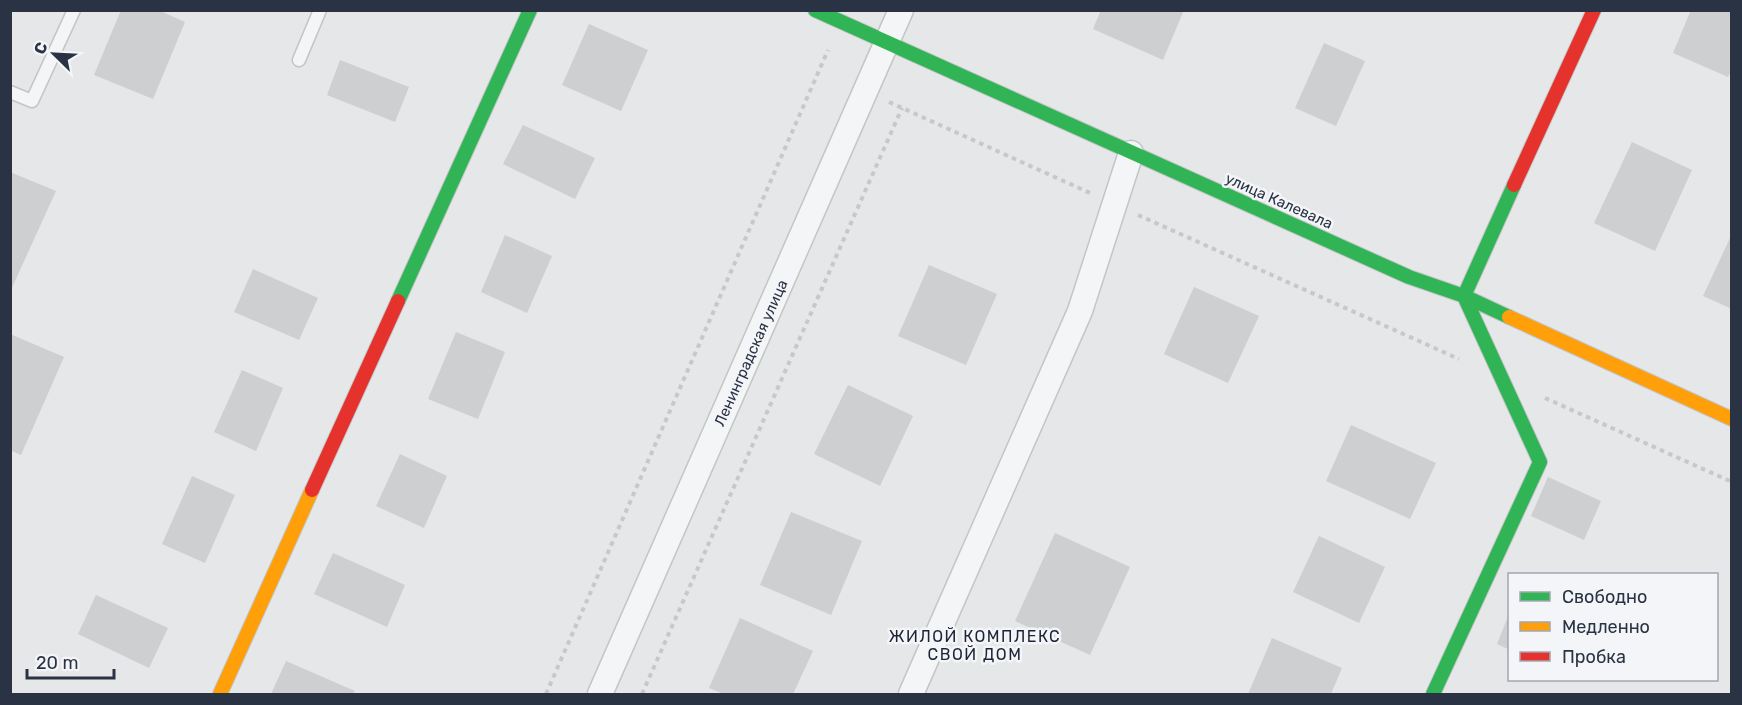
<svg xmlns="http://www.w3.org/2000/svg" width="1742" height="705" font-family="Rubik,sans-serif">
  <rect width="100%" height="100%" fill="#e5e7e9"/>
  <path fill="#cdcfd1" d="M121,10h37l27,12 -32,77 -59,-24z
    M1101,10h83l-21,50 -70,-31z
    M1691,10h41v59l-4,8 -55,-24z
    M589,24l59,26 -27,61 -59,-26z
    M1324,43l41,18 -29,65 -41,-18z
    M340,60l69,27 -14,35 -68,-27z
    M523,125l72,33 -20,41 -72,-35z
    M1632,142l60,28 -37,81 -61,-28z
    M10,172l46,19 -46,101z
    M505,235l47,21 -25,57 -46,-21z
    M1730,238l2,1v70l-29,-13z
    M929,265l68,29 -31,71 -68,-29z
    M253,269l65,29 -19,42 -65,-28z
    M1194,287l65,29 -31,67 -64,-29z
    M456,332l49,20 -27,67 -50,-20z
    M10,334l54,23 -43,98 -11,-5z
    M242,370l41,18 -27,63 -42,-19z
    M848,385l65,31 -33,70 -66,-32z
    M1351,425l85,38 -26,56 -84,-38z
    M400,454l47,22 -23,52 -48,-22z
    M192,476l43,19 -30,68 -43,-19z
    M1548,477l53,24 -17,39 -53,-24z
    M791,512l71,29 -31,74 -71,-30z
    M1055,533l75,34 -40,88 -75,-34z
    M1319,536l66,31 -26,56 -66,-31z
    M333,553l72,32 -18,42 -73,-33z
    M96,595l72,33 -19,40 -71,-34z
    M1509,614h1v36l-13,-6z
    M740,618l73,33 -20,43h-69l-15,-6z
    M1272,638l70,30 -11,26h-83z
    M286,661l69,30 -2,3h-82z"/>
  <g fill="none" stroke-linecap="round" stroke-linejoin="round">
    <defs>
      <path id="lane" d="M299,60l21,-50
        M10,92l22,9 42,-91"/>
      <path id="street" d="M600,694l301,-684
        M911,694l169,-383 51,-158"/>
      <path id="fast" d="M815,10l594,267 55,19 45,21
        M398,301l132,-291
        M1433,694l107,-232 -76,-166 50,-111"/>
      <path id="slow" d="M1509,317l223,102
        M220,694l92,-204"/>
      <path id="jam" d="M1514,185l80,-175
        M312,490l86,-189"/>
    </defs>
    <use href="#lane" stroke="#c3c5c7" stroke-width="15"/>
    <use href="#street" stroke="#c3c5c7" stroke-width="27"/>
    <use href="#fast" stroke="#c3c5c7" stroke-width="16"/>
    <use href="#slow" stroke="#c3c5c7" stroke-width="16"/>
    <use href="#jam" stroke="#c3c5c7" stroke-width="16"/>
    <path stroke="#c6c8cc" stroke-width="4" stroke-dasharray="4.5 4.5" stroke-linecap="butt" d="M889,102l201,91
      M1138,215l321,144
      M1545,398l187,84
      M546,694l282,-644
      M642,694l260,-586"/>
    <use href="#lane" stroke="#f4f5f6" stroke-width="12"/>
    <use href="#street" stroke="#f4f5f6" stroke-width="24"/>
    <use href="#fast" stroke="#30b455" stroke-width="14"/>
    <use href="#slow" stroke="#ff9f0a" stroke-width="14"/>
    <use href="#jam" stroke="#e5322d" stroke-width="14"/>
  </g>
  <g text-anchor="middle" dominant-baseline="central" stroke-width="5" stroke-linejoin="round" paint-order="stroke">
    <g font-size="15" fill="#2a3343" stroke="#f3f5f8">
      <text transform="translate(1279 201) rotate(24)">улица Калевала</text>
      <text transform="translate(751 353) rotate(-66)">Ленинградская улица</text>
    </g>
    <g font-size="16" letter-spacing="1.5" fill="#1d2434" stroke="#f3f5f8">
      <text x="975" y="636">ЖИЛОЙ КОМПЛЕКС<tspan x="975" dy="18">СВОЙ ДОМ</tspan></text>
    </g>
  </g>
  <rect width="1742" height="705" fill="none" stroke="#2a3343" stroke-width="24"/>
  <rect x="1508" y="573" width="210" height="108" fill="#f3f5f8" stroke="#a3a7b0" stroke-width="1.5"/>
  <rect x="1520" y="592" width="30" height="9" fill="#30b455" stroke="#a3a7b0" stroke-width="1.5"/>
  <text x="1562" y="603" font-size="18" fill="#2a3343">Свободно</text>
  <rect x="1520" y="622" width="30" height="9" fill="#ff9f0a" stroke="#a3a7b0" stroke-width="1.5"/>
  <text x="1562" y="633" font-size="18" fill="#2a3343">Медленно</text>
  <rect x="1520" y="652" width="30" height="9" fill="#e5322d" stroke="#a3a7b0" stroke-width="1.5"/>
  <text x="1562" y="663" font-size="18" fill="#2a3343">Пробка</text>
  <g transform="translate(54 54) rotate(294)" stroke="#f3f5f8" stroke-width="4.5" paint-order="stroke">
  <path d="M0-4.5L10 22L0 15L-10 22Z" fill="#2a3343"/>
  <text y="-9" font-size="16" font-weight="bold" text-anchor="middle" fill="#2a3343">С</text>
  </g>
  <path d="M27 669v9h87v-9" fill="none" stroke="#2a3343" stroke-width="3"/>
  <text x="36" y="669" font-size="18" fill="#2a3343" stroke="#f3f5f8" stroke-width="4.5" paint-order="stroke">20 m</text>
</svg>
